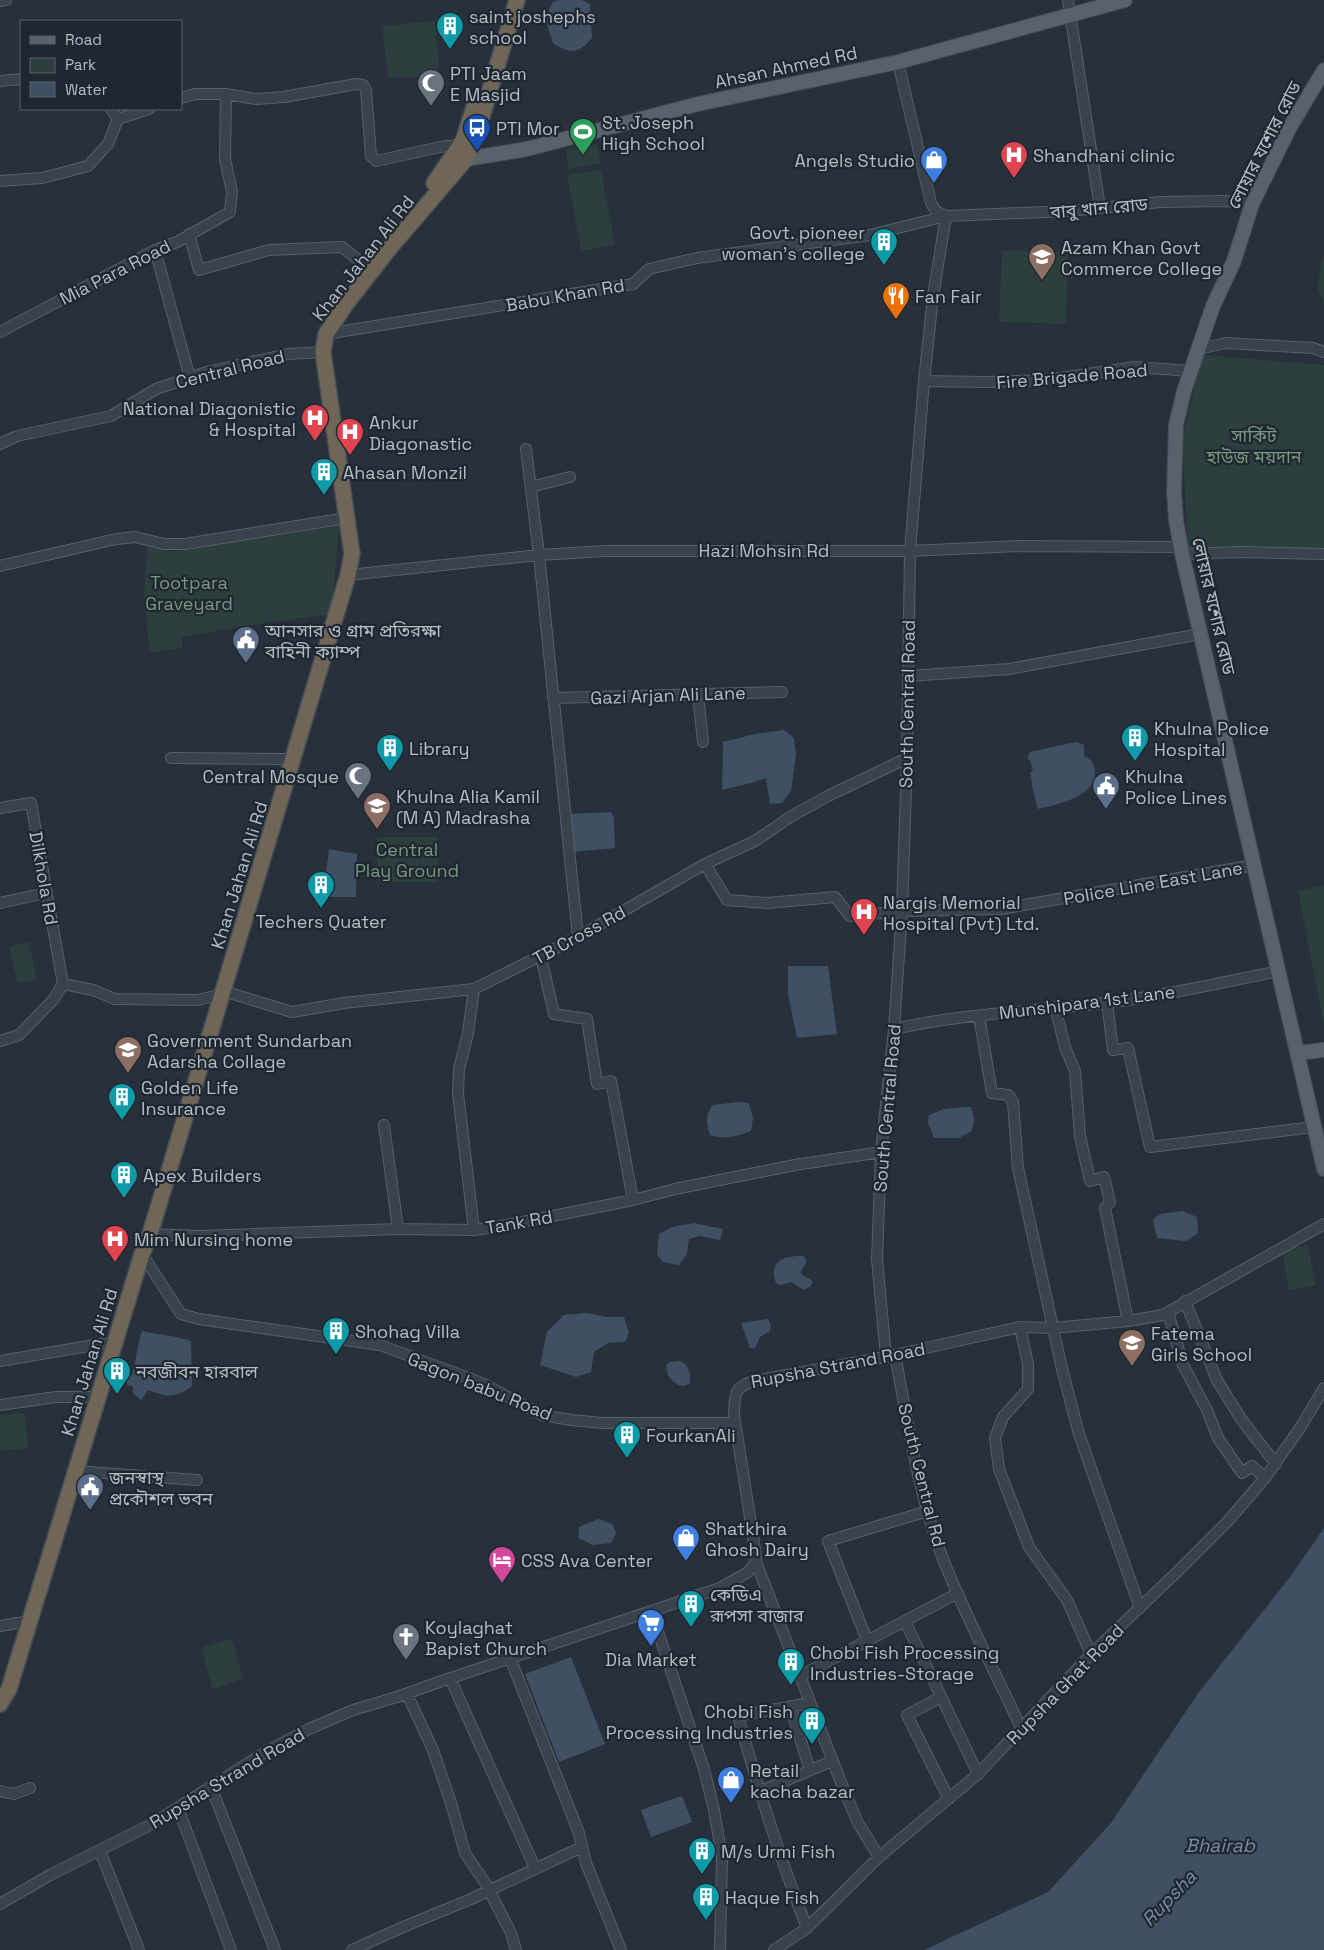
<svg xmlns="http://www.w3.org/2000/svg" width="1324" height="1950" font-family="'Space Grotesk','Noto Sans Bengali',sans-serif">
  <rect width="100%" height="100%" fill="#27303b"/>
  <path fill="#2c3e3e" d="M435,21l5,55 -52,2 -6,-52z
    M597,144l4,19 -32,6 -3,-19z
    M601,169l14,76 -34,6 -14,-76z
    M1002,250l66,3 -2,71 -67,-2z
    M1324,253v50l-7,-18z
    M1202,355l122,10v186l-136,-4 -6,-108z
    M339,526l-7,88 -94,13 -56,10v11l-32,5 -6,-56 3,-52 24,7z
    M377,837h61v45h-61z
    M1324,885v136h-1l-25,-130z
    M29,942l8,37 -19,4 -9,-36z
    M1308,1245l8,41 -27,4 -7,-39z
    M25,1413l3,35 -28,3v-36z
    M232,1639l11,39 -30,12 -12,-42z"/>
  <path fill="#405064" d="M558,0h24l8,4 2,34c-15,17 -21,16 -39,5l-8,-25 8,-16z
    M784,730l10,8 2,16 -5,37 -9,12 -12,1 -4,-26 -15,5 -29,7 1,-48 32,-8z
    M1076,742l8,3v11c7,3 10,7 11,15 1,26 -36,33 -57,38l-5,-18 -3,-19 3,-1 -3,-11 -3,-1 3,-7z
    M611,812l3,6 1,30 -44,4 -1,-38z
    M329,849l28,5 -1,43h-33z
    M788,966h40l9,68 -40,4 -9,-44z
    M739,1102l10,1 4,15 -2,13c-14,5 -26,9 -41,4 -4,-11 -5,-21 3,-30z
    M964,1107h7l3,12 -2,12 -13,7h-25l-6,-15 1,-8 15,-6z
    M1183,1211l14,6 1,16 -12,8 -29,-3 -4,-18 7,-6z
    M694,1223l29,6 -3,11 -20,-4 -11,3 -2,15 -8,11 -16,-3 -6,-7 2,-21 13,-7z
    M804,1256c6,7 -2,10 -3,17 3,5 9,4 12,9l-2,4 -7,4 -13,-8 -11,3 -4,-2c-8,-23 9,-28 28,-27z
    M587,1313l20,4h17l5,16 -4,9 -17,1 -14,9 -3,20 -15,5 -36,-12 7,-33 17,-17z
    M768,1319l3,6 -1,6 -10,6 -5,11h-5l-9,-25z
    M142,1331c16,4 33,4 49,10l1,45c-17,13 -25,11 -44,4l-7,10 -8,-7v-7l-6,-1v-9l5,-1c4,-14 5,-29 10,-44z
    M680,1361c9,4 11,13 10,22 -10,9 -27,-7 -23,-19l3,-2z
    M599,1519l13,5 4,9 -5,10 -18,2 -15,-7 1,-11z
    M1324,1528v422h-400l124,-58 63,-69 88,-131 91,-115z
    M571,1657l34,87 -46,18 -34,-88z
    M682,1796l10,26 -41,15 -10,-27z"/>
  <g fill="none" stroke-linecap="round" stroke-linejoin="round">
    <defs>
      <path id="minor" d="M1068,0l32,208
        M0,1l6,-1
        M898,62l33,141 5,8 10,5
        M0,81l21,-2
        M181,98l14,-4h31l30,5 28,-2 72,-13 7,1 3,5 5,66 5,5 69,-15h16
        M111,109l7,10 31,-10
        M0,181l42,-3 46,-12 20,-22 10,-25
        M189,234l10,36 70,-20 73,-3 23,18
        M155,250l35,128
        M0,332l155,-82 22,-8 53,-30 2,-20 -7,-33 1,-65
        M326,334l307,-50 16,-15 48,-11 173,-23 76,-19 123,-5 92,-9 65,-1 26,3
        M1198,349l28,-6 87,5 11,4
        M924,381l61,1 61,-2 89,-13 56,4
        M0,444l17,-8 94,-20 45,-27 51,-17 81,-18 35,-2
        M526,449l13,106 39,382
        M531,487l39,-10
        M1182,554l60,-2 82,2
        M0,566l116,-27 19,-2 29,7h21l162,-26
        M348,575l191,-20 66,-4h305l109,-5 162,1
        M908,676l101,-7 191,-35
        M698,694l5,48
        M553,698l229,-6
        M171,758l114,1
        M0,808l31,-5 32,181
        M705,864l22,36 41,3 67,-6 15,19 52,-5 99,-2 253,-44
        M0,903l46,-10
        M541,957l13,57 33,5 10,65 14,-3 22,119
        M63,984l30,6 22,9 82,1 18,-4 8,-5 69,21 52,-9 130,-14 104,-52 127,-73 50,-23 35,-24 38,-21 79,-38
        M1107,1002l6,48 15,-2 22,99 164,-20
        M1055,1007l10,40 10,24 5,65 10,45 14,-4 6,25 -5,6 23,113
        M979,1016l13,77 16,2 5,7 5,66 44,201 17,65 61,174
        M894,1029c76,-17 155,-18 233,-29 51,-7 102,-19 152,-29
        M0,1041l19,-6 34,-35 10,-16
        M384,1125l14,104
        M474,1230l-16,-137 1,-24 9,-36 6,-44
        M150,1234l50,2 198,-7 76,1 33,-5 126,-25 42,-11 120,-24 86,-13
        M142,1254l39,60 18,5 181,26 102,38 60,32 29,5 32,3h132
        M1185,1301l32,79 24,39 35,45
        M1168,1312l15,53 24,45 11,28 24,35 10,-7 13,12
        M1020,1327l8,37v25l-25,28 -8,21 4,31 30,78 38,53 24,54
        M895,1355c13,68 23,139 48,204 22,57 52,112 78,169
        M886,1357l-9,-98 4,-107 13,-123 8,-118 5,-153 3,-207 14,-170 9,-85 13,-80
        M0,1361l106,-18
        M0,1405l56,-8h42
        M75,1471l122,9
        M756,1562l86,223 16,38 21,34
        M651,1611l53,158 10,41 8,47 -2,93
        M905,1621l73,153
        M0,1626l29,-5
        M867,1640l-39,-99 100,-30
        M510,1658l69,175 7,30 35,87
        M800,1676l158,-83
        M450,1678l85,190
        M407,1694l26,56 18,53 14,50 21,31 25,49 5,17
        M941,1697l-34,18 42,84
        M790,1706l20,64
        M211,1787l64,163
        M0,1791l14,3 16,-6
        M759,1792l73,-31
        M178,1808l53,142
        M100,1851l39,99
        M0,1904l50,-29 102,-51 115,-73 42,-22 44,-19 44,-13 42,-15 281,-94 28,-16 8,-10 -1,-13 -21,-134c1,-19 -1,-27 19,-34l133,-24 134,-30 33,1 75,-7 35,-6 161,-91
        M807,1928c-27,-69 -49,-140 -69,-212l72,-13
        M352,1950l51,-23 68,-28 111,-52
        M774,1950l33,-22 72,-71 99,-83 113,-120 86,-82 51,-51 37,-43 35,-50 24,-40"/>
      <path id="major" d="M1324,70l-34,57 -38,77 -18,57 -21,45 -29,85 -8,34 -2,66 2,29 6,34 142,615
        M458,156l8,3 61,-10 171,-45 200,-42 227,-62
        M1297,1053l27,-3"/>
      <path id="highway" d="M434,183l29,-42 11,-34
        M0,1704l9,-15 133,-435 8,-20 198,-659 4,-21 -29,-202 3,-18 20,-30 43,-55 77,-90 7,-13 44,-146"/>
    </defs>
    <use href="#minor" stroke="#586069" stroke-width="12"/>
    <use href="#major" stroke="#434b54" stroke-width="16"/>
    <use href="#highway" stroke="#454d56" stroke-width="18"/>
    <use href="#minor" stroke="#3a424b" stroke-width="10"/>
    <use href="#major" stroke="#59616b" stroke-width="14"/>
    <use href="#highway" stroke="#706658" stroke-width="15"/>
  </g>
  <defs>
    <symbol id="building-pin" viewBox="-11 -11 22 30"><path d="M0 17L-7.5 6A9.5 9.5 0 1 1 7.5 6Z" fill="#0f9aa8" stroke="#1f2730"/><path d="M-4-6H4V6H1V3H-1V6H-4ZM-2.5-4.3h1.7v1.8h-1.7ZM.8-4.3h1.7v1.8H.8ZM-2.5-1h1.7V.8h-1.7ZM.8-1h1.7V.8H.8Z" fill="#fff"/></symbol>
    <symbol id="mosque-pin" viewBox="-11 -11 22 30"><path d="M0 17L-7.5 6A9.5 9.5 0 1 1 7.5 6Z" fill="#6b7280" stroke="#1f2730"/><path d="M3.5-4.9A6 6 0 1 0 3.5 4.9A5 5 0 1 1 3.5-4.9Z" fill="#fff"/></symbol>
    <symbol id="bus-pin" viewBox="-11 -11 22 30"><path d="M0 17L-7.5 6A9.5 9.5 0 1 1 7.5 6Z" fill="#1a4fb4" stroke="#1f2730"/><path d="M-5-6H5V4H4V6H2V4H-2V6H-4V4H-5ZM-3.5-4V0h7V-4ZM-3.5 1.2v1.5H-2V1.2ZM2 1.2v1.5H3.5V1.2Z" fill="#fff"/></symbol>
    <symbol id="stadium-pin" viewBox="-11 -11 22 30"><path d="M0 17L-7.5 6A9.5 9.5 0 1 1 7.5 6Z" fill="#2e9e5b" stroke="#1f2730"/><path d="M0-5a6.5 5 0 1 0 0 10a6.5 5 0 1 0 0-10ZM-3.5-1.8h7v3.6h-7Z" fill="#fff"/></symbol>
    <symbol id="hospital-pin" viewBox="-11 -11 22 30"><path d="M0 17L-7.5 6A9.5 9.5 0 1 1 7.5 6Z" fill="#e0444e" stroke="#1f2730"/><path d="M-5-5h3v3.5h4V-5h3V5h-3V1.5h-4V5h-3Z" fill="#fff"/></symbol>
    <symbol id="shop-pin" viewBox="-11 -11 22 30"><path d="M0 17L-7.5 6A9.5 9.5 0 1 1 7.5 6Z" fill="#3f7fe0" stroke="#1f2730"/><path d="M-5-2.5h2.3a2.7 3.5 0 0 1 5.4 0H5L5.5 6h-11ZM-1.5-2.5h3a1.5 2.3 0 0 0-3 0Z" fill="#fff"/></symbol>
    <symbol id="university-pin" viewBox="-11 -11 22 30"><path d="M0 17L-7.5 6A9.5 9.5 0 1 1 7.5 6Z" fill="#8d6e63" stroke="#1f2730"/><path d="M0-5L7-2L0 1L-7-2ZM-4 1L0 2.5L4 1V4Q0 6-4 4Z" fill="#fff"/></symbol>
    <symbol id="restaurant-pin" viewBox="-11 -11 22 30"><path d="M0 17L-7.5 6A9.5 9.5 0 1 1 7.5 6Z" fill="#e8710a" stroke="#1f2730"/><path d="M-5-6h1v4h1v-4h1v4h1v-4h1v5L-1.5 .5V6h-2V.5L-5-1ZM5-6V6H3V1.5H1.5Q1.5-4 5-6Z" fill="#fff"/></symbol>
    <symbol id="civic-pin" viewBox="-11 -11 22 30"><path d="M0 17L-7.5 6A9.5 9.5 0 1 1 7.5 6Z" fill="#5c6f8a" stroke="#1f2730"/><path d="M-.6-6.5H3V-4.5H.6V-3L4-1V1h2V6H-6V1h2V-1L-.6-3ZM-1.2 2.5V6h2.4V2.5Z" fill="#fff"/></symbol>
    <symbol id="school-pin" viewBox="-11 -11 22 30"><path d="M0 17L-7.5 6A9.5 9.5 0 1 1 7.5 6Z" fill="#8d6e63" stroke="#1f2730"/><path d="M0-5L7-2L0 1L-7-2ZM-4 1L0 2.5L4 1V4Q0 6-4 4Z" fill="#fff"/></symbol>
    <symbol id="hotel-pin" viewBox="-11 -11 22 30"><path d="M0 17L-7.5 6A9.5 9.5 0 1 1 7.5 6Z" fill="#d1479c" stroke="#1f2730"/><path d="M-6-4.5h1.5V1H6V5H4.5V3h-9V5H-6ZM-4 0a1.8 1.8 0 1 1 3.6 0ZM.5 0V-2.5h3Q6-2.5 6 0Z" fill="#fff"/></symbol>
    <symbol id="supermarket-pin" viewBox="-11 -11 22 30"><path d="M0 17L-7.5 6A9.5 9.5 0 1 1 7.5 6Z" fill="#3f7fe0" stroke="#1f2730"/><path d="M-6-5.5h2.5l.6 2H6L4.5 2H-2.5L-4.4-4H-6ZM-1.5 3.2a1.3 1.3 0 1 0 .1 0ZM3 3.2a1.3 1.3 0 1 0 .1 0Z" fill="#fff"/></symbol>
    <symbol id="church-pin" viewBox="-11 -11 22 30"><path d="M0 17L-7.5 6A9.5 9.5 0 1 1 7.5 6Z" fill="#6b7280" stroke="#1f2730"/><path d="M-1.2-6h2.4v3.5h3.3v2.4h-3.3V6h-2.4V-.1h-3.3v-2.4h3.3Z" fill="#fff"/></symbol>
  </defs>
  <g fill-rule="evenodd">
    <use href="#building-pin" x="434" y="10" width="32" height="43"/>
    <use href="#mosque-pin" x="415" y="67" width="32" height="43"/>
    <use href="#bus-pin" x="461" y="112" width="32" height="43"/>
    <use href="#stadium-pin" x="567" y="116" width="32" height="43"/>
    <use href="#hospital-pin" x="998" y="139" width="32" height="43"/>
    <use href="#shop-pin" x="918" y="144" width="32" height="43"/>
    <use href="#building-pin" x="868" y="226" width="32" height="43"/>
    <use href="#university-pin" x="1026" y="241" width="32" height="43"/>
    <use href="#restaurant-pin" x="880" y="280" width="32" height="43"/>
    <use href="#hospital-pin" x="299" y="402" width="32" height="43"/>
    <use href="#hospital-pin" x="334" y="416" width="32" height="43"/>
    <use href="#building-pin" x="308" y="456" width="32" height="43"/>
    <use href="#civic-pin" x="230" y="624" width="32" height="43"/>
    <use href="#building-pin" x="1119" y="722" width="32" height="43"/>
    <use href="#building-pin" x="374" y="732" width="32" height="43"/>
    <use href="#mosque-pin" x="342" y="760" width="32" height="43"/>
    <use href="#civic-pin" x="1090" y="770" width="32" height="43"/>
    <use href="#university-pin" x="361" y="790" width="32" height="43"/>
    <use href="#building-pin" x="305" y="869" width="32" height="43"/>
    <use href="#hospital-pin" x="848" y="896" width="32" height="43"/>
    <use href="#university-pin" x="112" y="1034" width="32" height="43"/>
    <use href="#building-pin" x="106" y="1081" width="32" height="43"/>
    <use href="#building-pin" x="108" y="1159" width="32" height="43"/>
    <use href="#hospital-pin" x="99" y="1223" width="32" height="43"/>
    <use href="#building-pin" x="320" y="1315" width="32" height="43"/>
    <use href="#school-pin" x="1116" y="1327" width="32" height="43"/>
    <use href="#building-pin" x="101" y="1355" width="32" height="43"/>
    <use href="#building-pin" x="611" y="1419" width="32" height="43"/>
    <use href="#civic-pin" x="74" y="1471" width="32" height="43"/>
    <use href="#shop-pin" x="670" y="1522" width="32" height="43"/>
    <use href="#hotel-pin" x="486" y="1544" width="32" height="43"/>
    <use href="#building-pin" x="675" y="1588" width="32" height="43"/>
    <use href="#supermarket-pin" x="635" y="1607" width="32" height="43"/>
    <use href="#church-pin" x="390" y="1621" width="32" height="43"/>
    <use href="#building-pin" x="775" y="1646" width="32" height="43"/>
    <use href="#building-pin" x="796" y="1705" width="32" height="43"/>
    <use href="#shop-pin" x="715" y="1764" width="32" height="43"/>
    <use href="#building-pin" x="686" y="1835" width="32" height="43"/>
    <use href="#building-pin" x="690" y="1881" width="32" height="43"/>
  </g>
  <g text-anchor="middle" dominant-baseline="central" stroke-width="4.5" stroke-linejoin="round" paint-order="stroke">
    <g font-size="18" fill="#b6bdc6" stroke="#1f2730" text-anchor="start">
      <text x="469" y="16">saint joshephs<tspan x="469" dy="21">school</tspan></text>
      <text x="450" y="73">PTI Jaam<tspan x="450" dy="21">E Masjid</tspan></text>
      <text x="602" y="122">St. Joseph<tspan x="602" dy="21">High School</tspan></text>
      <text x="496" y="128">PTI Mor</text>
      <text x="1033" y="155">Shandhani clinic</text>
      <text x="915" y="160" text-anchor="end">Angels Studio</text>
      <text x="865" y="232" text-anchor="end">Govt. pioneer<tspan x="865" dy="21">woman's college</tspan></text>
      <text x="1061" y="247">Azam Khan Govt<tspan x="1061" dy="21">Commerce College</tspan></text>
      <text x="915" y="296">Fan Fair</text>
      <text x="296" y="408" text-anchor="end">National Diagonistic<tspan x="296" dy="21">&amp; Hospital</tspan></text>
      <text x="369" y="422">Ankur<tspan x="369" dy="21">Diagonastic</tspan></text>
      <text x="343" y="472">Ahasan Monzil</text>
      <text x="265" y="630">আনসার ও গ্রাম প্রতিরক্ষা<tspan x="265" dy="21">বাহিনী ক্যাম্প</tspan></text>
      <text x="1154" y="728">Khulna Police<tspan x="1154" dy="21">Hospital</tspan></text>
      <text x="409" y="748">Library</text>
      <text x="339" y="776" text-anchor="end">Central Mosque</text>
      <text x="1125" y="776">Khulna<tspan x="1125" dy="21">Police Lines</tspan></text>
      <text x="396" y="796">Khulna Alia Kamil<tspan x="396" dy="21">(M A) Madrasha</tspan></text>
      <text x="883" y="902">Nargis Memorial<tspan x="883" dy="21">Hospital (Pvt) Ltd.</tspan></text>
      <text x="321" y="921" text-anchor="middle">Techers Quater</text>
      <text x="147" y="1040">Government Sundarban<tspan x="147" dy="21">Adarsha Collage</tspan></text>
      <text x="141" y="1087">Golden Life<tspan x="141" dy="21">Insurance</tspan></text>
      <text x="143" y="1175">Apex Builders</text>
      <text x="134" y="1239">Mim Nursing home</text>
      <text x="355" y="1331">Shohag Villa</text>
      <text x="1151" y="1333">Fatema<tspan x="1151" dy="21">Girls School</tspan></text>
      <text x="136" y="1371">নবজীবন হারবাল</text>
      <text x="646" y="1435">FourkanAli</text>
      <text x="109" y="1477">জনস্বাস্থ<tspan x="109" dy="21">প্রকৌশল ভবন</tspan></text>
      <text x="705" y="1528">Shatkhira<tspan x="705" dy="21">Ghosh Dairy</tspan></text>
      <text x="521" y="1560">CSS Ava Center</text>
      <text x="710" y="1594">কেডিএ<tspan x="710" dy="21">রূপসা বাজার</tspan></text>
      <text x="425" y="1627">Koylaghat<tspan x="425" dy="21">Bapist Church</tspan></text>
      <text x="810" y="1652">Chobi Fish Processing<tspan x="810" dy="21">Industries-Storage</tspan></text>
      <text x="651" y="1659" text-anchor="middle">Dia Market</text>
      <text x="793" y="1711" text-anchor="end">Chobi Fish<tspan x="793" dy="21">Processing Industries</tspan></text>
      <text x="750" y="1770">Retail<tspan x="750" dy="21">kacha bazar</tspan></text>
      <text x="721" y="1851">M/s Urmi Fish</text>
      <text x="725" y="1897">Haque Fish</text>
    </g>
    <g font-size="18" fill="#b6bdc6" stroke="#1f2730">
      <text transform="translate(786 67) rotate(-12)">Ahsan Ahmed Rd</text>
      <text transform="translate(1264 145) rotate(-63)">লোয়ার যশোর রোড</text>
      <text transform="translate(1099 208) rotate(-5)">বাবু খান রোড</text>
      <text transform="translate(363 258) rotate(-52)">Khan Jahan Ali Rd</text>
      <text transform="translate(115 272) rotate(-27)">Mia Para Road</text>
      <text transform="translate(565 295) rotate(-10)">Babu Khan Rd</text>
      <text transform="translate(230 369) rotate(-14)">Central Road</text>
      <text transform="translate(1072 376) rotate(-5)">Fire Brigade Road</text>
      <text x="764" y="550">Hazi Mohsin Rd</text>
      <text transform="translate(1214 606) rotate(77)">লোয়ার যশোর রোড</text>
      <text transform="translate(668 695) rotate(-2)">Gazi Arjan Ali Lane</text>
      <text transform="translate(907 704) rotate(-89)">South Central Road</text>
      <text transform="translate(239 875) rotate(-73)">Khan Jahan Ali Rd</text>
      <text transform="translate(44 878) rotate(80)">Dilkhola Rd</text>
      <text transform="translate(1153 883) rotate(-10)">Police Line East Lane</text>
      <text transform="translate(579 935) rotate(-29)">TB Cross Rd</text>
      <text transform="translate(1087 1002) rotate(-7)">Munshipara 1st Lane</text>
      <text transform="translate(887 1108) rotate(-85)">South Central Road</text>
      <text transform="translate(519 1222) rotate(-10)">Tank Rd</text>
      <text transform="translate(89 1362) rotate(-73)">Khan Jahan Ali Rd</text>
      <text transform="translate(838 1365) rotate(-11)">Rupsha Strand Road</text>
      <text transform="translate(480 1386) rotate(22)">Gagon babu Road</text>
      <text transform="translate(922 1475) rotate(76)">South Central Rd</text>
      <text transform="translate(1065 1684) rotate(-46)">Rupsha Ghat Road</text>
      <text transform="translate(227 1778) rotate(-31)">Rupsha Strand Road</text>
    </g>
    <g font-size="18" fill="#77997f" stroke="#1f2730">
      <text x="1254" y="435">সার্কিট<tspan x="1254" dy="21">হাউজ ময়দান</tspan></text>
      <text x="189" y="582">Tootpara<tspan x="189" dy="21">Graveyard</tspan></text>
      <text x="407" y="849">Central<tspan x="407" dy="21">Play Ground</tspan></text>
    </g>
    <g font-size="19" font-style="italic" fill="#7b8ea6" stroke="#1f2730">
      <text x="1220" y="1845">Bhairab</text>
      <text transform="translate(1169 1898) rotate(-46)">Rupsha</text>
    </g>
  </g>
  <rect x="20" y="20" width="162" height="90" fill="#1f2730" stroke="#5b636c"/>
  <rect x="30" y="36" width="25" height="8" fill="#59616b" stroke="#5b636c"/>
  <text x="65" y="45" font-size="15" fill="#b6bdc6">Road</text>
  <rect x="30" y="58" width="25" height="15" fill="#2c3e3e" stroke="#5b636c"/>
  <text x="65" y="70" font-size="15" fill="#b6bdc6">Park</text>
  <rect x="30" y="82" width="25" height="15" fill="#405064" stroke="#5b636c"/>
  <text x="65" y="95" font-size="15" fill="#b6bdc6">Water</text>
</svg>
